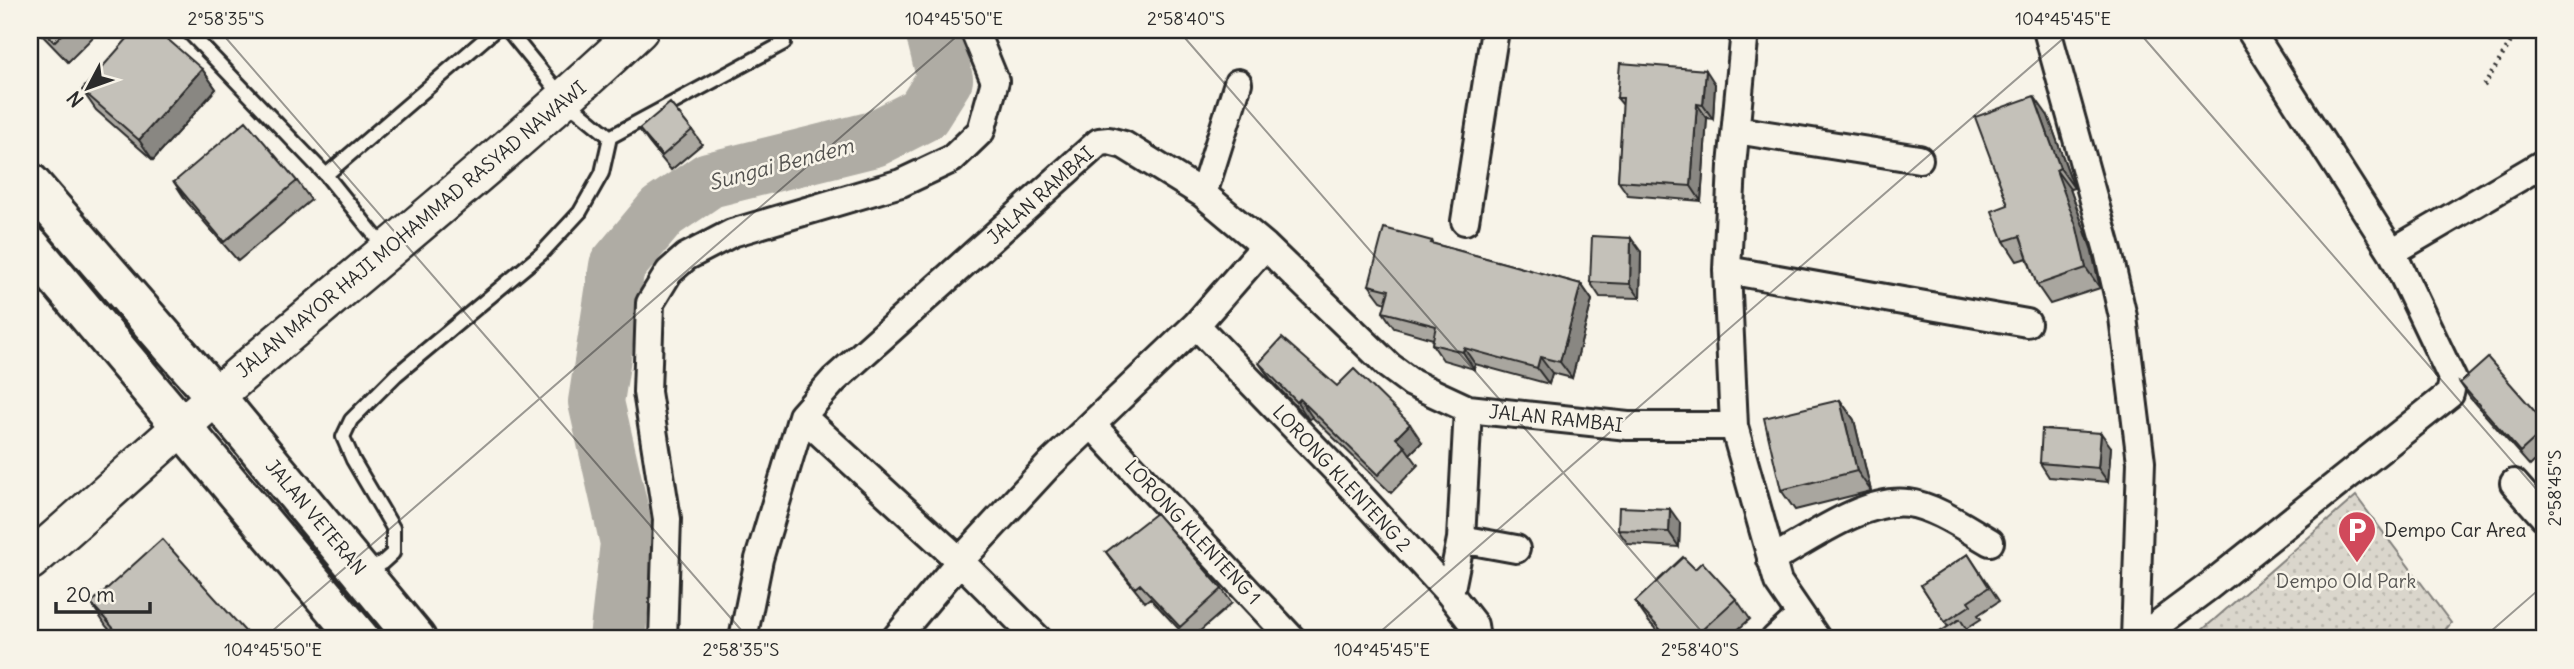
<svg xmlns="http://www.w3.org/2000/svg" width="2574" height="669" font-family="Delius,sans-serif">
  <defs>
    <pattern id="park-dots" width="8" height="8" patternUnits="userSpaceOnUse" patternTransform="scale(1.75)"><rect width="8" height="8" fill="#dad6cc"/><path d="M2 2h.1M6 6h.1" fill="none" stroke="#bbb8af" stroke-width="1.8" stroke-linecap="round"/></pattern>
  </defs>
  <rect width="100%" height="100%" fill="#f7f3e8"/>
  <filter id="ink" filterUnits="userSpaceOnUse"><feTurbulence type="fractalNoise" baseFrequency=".0143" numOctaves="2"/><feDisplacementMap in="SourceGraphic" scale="14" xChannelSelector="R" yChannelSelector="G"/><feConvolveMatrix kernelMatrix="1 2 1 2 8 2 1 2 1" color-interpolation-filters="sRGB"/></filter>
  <g filter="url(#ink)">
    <path fill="url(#park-dots)" stroke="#82807c" stroke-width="2" d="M2356,496l95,127 -13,16h-246z"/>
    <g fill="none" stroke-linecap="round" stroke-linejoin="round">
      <path stroke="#afaca4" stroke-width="56" d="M617,639l11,-96 -32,-141 21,-136 45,-54 47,-32 165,-41 49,-25 22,-35 -12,-49"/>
      <defs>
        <path id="lane" d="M187,30l139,145 58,72
          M610,137l174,-94
          M326,175l169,-145
          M363,569l19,-6 11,-10v-25l-40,-68 -10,-23 8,-17 45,-45 145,-121 39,-42 22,-39 8,-36 -45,-37 -57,-70"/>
        <path id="street" d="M1745,30l-13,136 -5,104 7,156 44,156 39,57
          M2047,30l61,221 15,66 18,145 -6,177
          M2250,30l142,222
          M1736,130l183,29
          M1203,194l35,-111
          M1465,221l30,-191
          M1727,270l300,53
          M1196,325l141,146 113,123 24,31 2,14
          M802,416l158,145 78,78
          M1093,426l199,213
          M2514,483l30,34
          M1461,539l55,10
          M1771,560c36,-20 95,-63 137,-57 26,3 59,26 82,39
          M1450,594l11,-55 7,-130
          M663,639l4,-120 -20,-127 3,-89 19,-31 17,-15 46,-24 169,-50 51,-24 29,-28 14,-50 -21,-51
          M743,639l16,-80 43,-143 32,-36 265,-238 10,-1 15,4 79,49 62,52 124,120 23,17 56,26 160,17h106
          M895,639l65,-78 88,-95 148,-141 69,-79
          M1775,639l25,-23
          M2138,639l70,-52 242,-193 3,-14 -61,-128 152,-89"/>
        <path id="secondary" d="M30,561c78,-67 153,-138 231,-204 127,-108 257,-213 378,-327"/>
        <path id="highway" d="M30,183l185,213 201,243
          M30,246l330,393"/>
      </defs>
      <use href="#lane" stroke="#2b2b2b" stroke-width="18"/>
      <use href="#street" stroke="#2b2b2b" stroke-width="32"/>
      <use href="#secondary" stroke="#2b2b2b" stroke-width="42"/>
      <use href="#highway" stroke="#2b2b2b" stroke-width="44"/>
      <path stroke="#2b2b2b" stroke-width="4.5" stroke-dasharray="2 5" stroke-linecap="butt" d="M2484,86l34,-56"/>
      <use href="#lane" stroke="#f7f3e8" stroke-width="12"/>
      <use href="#street" stroke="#f7f3e8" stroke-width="26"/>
      <use href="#secondary" stroke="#f7f3e8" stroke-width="37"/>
      <use href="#highway" stroke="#f7f3e8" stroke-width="38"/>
    </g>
    <path fill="#a9a69f" stroke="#2b2b2b" stroke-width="2" d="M37,30h63l-32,32z
      M202,69l14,20 -63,71 -57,-50 -14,-20z
      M1715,84l-2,35 -6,-1 -6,83 -73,-6 -10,-14 5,-76 -6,-7z
      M2048,116l26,72 -4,1 21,59 9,40 -50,16 -13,-19 -10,-27 -10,3 -13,-20z
      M639,129l53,1 10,14 -31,26 -22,-27z
      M297,181l14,19 -73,61 -51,-59 -13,-20z
      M1432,241l2,3 147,40 11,16 -20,78 -20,-5 -3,11 -74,-20 -1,5 -31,-9 -11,-16 1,-5 -39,-11 -11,-16 3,-9 -5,-2 -12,-16z
      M1641,252l-1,46 -40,-1 -10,-15z
      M1259,363l78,23 85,56 -12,12 8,11 -27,28 -79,-76 -3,3 -37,-39z
      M2460,383l84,39v30l-14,14 -60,-68z
      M1840,400l14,20 17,71 -76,19 -14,-20z
      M2111,447l-3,35 -59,-5 -9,-14z
      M1680,523l-1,24 -51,-3 -10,-14z
      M1106,552l116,37 10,14 -41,36h-3l-38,-41 -5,4 -29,-36z
      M1968,554l31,47 -21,14 3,4 -14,9 -19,-1 -27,-42z
      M1695,569l41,30 14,20 -23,20h-62l-16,-17 -14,-20z
      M91,603l161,36h-134l-12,-13z"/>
    <path fill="#898782" stroke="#2b2b2b" stroke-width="2" d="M202,69l14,20 -63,71 -14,-20z
      M1706,70l9,14 -2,35 -10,-14z
      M2034,96l14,20 26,72 -14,-20z
      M1697,104l10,14 -6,83 -10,-15z
      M2056,170l14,19 21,59 9,40 -14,-20z
      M1631,238l10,14 -1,46 -10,-14z
      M1581,284l11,16 -20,78 -12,-16z
      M1464,348l11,16 -1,5 -11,-17z
      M1540,357l12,16 -3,11 -12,-16z
      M1300,399l12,18 -3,3 -12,-18z
      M1840,400l14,20 17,71 -14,-20z
      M1410,424l12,18 -12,12 -5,-7 -9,-9z
      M2101,433l10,14 -3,35 -10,-14z
      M1670,509l10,14 -1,24 -10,-15z"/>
    <path fill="#c4c1b9" stroke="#2b2b2b" stroke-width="2" d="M42,30h24l-12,12z
      M135,30h22l45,39 -63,71 -57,-50z
      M1620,63l86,7 -3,35 -6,-1 -6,82 -73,-5 5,-83h-6z
      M2034,96l26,72 -4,2 21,58 9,40 -49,17 -17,-49 -16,5 -12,-30 16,-6 -33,-88z
      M670,103l22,27 -30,26 -23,-27z
      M246,121l51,60 -73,61 -50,-60z
      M2544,173v15l-7,-10z
      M1384,228l48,13 -1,2 150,41 -21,78 -20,-5 -3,11 -73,-20 -1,4 -31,-8 4,-18 -53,-14 6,-22 -20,-5z
      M1592,236l39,2 -1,46 -40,-2z
      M1282,338l55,48 17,-17 56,55 -14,14 9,9 -27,28 -78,-76 -3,3 -38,-39z
      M2488,358l56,64v8l-24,22 -60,-69z
      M1840,400l17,71 -76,19 -17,-72z
      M2042,429l59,4 -3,35 -58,-5z
      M1619,507l51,2 -1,23 -51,-2z
      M1156,513l66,76 -42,38 -40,-43 -5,4 -29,-36z
      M162,539l90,100h-129l-32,-36z
      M1968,554l21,33 -21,14 3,4 -26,17 -24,-37z
      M1683,557l12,12 7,-7 34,37 -44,40h-23l-34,-37z
      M1960,619l13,20h-44z
      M273,633l5,6h-12z
      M1516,633l6,6h-13z"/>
  </g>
  <path fill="none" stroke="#2b2b2b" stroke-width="2" stroke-opacity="0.45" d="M219,30l530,609M1178,30l530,609M2137,30l407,468M263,639l701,-609M1372,639l701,-609M2482,639l62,-54"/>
  <defs>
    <symbol id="parking-pin" viewBox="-11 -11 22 30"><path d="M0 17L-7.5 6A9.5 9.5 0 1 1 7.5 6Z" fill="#d1495b" stroke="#f7f3e8"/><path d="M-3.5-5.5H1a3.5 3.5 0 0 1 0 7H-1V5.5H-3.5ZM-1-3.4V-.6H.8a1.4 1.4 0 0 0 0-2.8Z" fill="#fff"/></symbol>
  </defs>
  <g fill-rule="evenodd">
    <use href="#parking-pin" x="2335" y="508" width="44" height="60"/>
  </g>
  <g text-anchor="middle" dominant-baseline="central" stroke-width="5" stroke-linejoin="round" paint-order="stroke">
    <g font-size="19" fill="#2b2b2b" stroke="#f7f3e8">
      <text transform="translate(1040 195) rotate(-42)">JALAN RAMBAI</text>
      <text transform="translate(411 229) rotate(-40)">JALAN MAYOR HAJI MOHAMMAD RASYAD NAWAWI</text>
      <text transform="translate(1556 418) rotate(6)">JALAN RAMBAI</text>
      <text transform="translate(1342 478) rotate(47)">LORONG KLENTENG 2</text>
      <text transform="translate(316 517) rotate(50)">JALAN VETERAN</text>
      <text transform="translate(1193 532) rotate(47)">LORONG KLENTENG 1</text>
    </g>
    <g font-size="19" fill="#2b2b2b" stroke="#f7f3e8" text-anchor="start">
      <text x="2384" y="530">Dempo Car Area</text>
    </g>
    <g font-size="19" fill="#575653" stroke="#f7f3e8">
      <text x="2346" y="581">Dempo Old Park</text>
    </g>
    <g font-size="21" font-style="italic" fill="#53524f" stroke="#f7f3e8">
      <text transform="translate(781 164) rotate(-15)">Sungai Bendem</text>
    </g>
  </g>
  <rect width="2574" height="669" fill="none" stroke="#f7f3e8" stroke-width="77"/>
  <g transform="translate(88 88) rotate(229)" stroke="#f7f3e8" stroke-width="5" paint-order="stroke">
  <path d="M0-5L12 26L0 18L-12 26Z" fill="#2b2b2b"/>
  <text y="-10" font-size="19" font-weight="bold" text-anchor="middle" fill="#2b2b2b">N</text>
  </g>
  <path d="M56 602v10h94v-10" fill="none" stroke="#2b2b2b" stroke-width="3.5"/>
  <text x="66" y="602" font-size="21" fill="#2b2b2b" stroke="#f7f3e8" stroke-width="5" paint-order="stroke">20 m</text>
  <rect x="38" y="38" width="2498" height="592" fill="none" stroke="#2b2b2b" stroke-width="2.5"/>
  <g font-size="18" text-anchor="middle" fill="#2b2b2b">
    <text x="226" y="25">2°58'35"S</text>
    <text x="954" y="25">104°45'50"E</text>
    <text x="1186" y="25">2°58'40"S</text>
    <text x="2063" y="25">104°45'45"E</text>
    <text transform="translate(2555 488) rotate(-90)" y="6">2°58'45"S</text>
    <text x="273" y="656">104°45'50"E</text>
    <text x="741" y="656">2°58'35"S</text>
    <text x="1382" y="656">104°45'45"E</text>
    <text x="1700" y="656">2°58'40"S</text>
  </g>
</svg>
